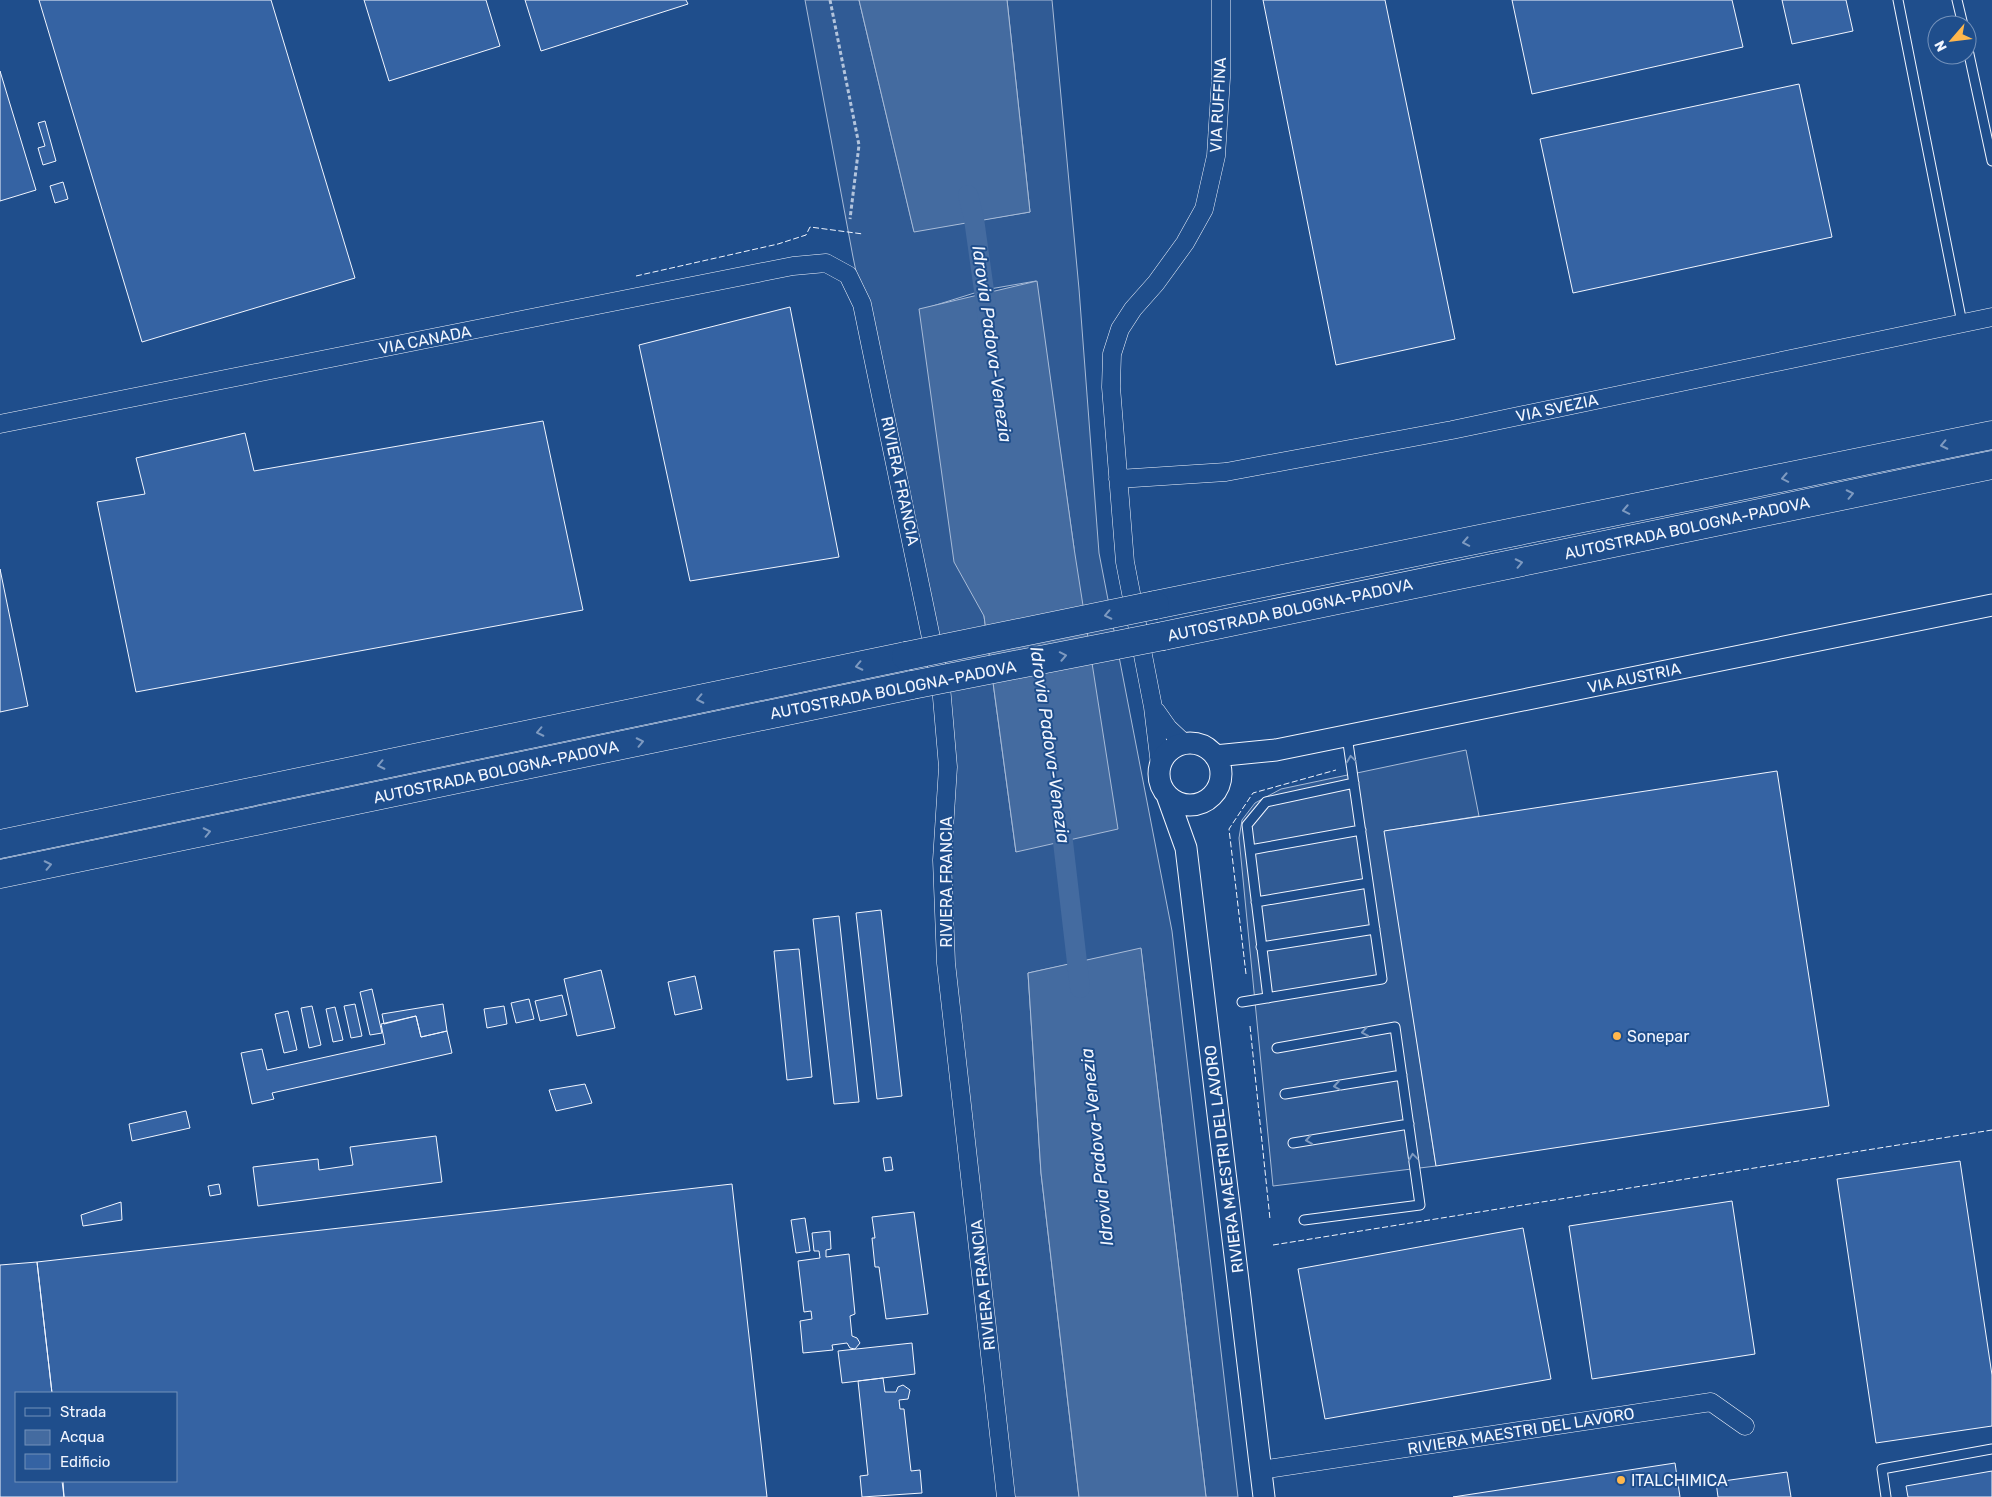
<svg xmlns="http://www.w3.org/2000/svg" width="1992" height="1497" font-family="Rubik,sans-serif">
  <rect width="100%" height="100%" fill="#1f4e8c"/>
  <path fill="#305b95" stroke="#a8bbd7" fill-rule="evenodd" d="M805,0h54l55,231 116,-19 -23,-212h45l27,289 20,264 73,378 66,566h-32l-65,-548 -113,24 13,200 38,324h-70l-63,-534 2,-196 -24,-169 -71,-341zM1036,281l38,267 -58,304 -32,-236 -64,-306 64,-20z
    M1466,750l13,66 -94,15 51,335 -163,20 -34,-348 3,-18 13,-17 26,-14z"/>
  <path fill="#446ba0" stroke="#a8bbd7" d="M859,0h148l23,212 -116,20z
    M1037,281l37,267 44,281 -102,23 -32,-236 -30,-54 -35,-253z
    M1141,948l65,549h-127l-38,-324 -13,-200z"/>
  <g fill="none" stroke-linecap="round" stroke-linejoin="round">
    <path stroke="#446ba0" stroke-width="20" d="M968,195l6,24 14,100
      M1060,816l20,172"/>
  </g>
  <path fill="#3563a3" stroke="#f2f6ff" d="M39,0h232l84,278 -213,64z
    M364,0h122l14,46 -111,35z
    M525,0h161l2,4 -147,47z
    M1263,0h122l70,339 -119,26z
    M1512,0h220l11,47 -211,47z
    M1782,0h64l7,31 -61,13z
    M0,71l36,119 -36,11z
    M1799,84l33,153 -259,56 -33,-154z
    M45,121l11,40 -13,4 -5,-17 7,-2 -7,-23z
    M63,182l5,17 -13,4 -5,-17z
    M790,307l49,250 -149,24 -51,-236z
    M543,421l40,189 -447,82 -39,-190 48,-8 -9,-36 109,-25 9,38z
    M0,569l28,137 -28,6z
    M1777,771l52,335 -393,60 -52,-335z
    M881,910l21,186 -25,3 -21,-186z
    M839,916l20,186 -25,2 -21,-185z
    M799,949l13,128 -25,3 -13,-129z
    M601,970l14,58 -38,8 -13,-57z
    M695,976l7,33 -27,6 -7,-33z
    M372,989l10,44 -12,2 -10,-43z
    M562,995l5,20 -27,6 -5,-20z
    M529,999l5,20 -18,4 -5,-20z
    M355,1004l7,32 -11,2 -7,-32z
    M443,1004l4,27 -26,6 -5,-21 -32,8 -2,-10z
    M312,1006l9,39 -12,3 -8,-40z
    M504,1006l3,18 -20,4 -3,-19z
    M335,1007l8,33 -10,2 -7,-33z
    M288,1011l9,39 -13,3 -9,-39z
    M416,1016l5,21 26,-6 5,22 -180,40 2,6 -22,5 -11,-51 21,-4 5,21 118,-26 -4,-20z
    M585,1084l7,19 -36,8 -7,-21z
    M186,1111l4,17 -58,13 -3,-17z
    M436,1136l6,46 -184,24 -5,-39 65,-8 1,11 34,-5 -3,-18z
    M891,1157l2,13 -8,1 -2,-13z
    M1960,1161l32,214v51l-116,17 -39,-264z
    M219,1184l2,10 -11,2 -2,-10z
    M732,1184l35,313h-703l-1,-16h113v-88h-124l-15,-131z
    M1732,1201l23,153 -163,25 -23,-153z
    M121,1202l1,18 -39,6 -2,-11z
    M914,1212l14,102 -42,5 -7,-52h-4l-3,-29h3l-3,-21z
    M805,1218l5,33 -14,2 -5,-33z
    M1523,1228l28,151 -226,40 -27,-150z
    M830,1231l1,18 -5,1v7l23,-3 6,60 -5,2 2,20 5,2 3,5 -5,6 -5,-1 -3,-5 -15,2 1,5 -30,3 -3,-32 12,-2 -1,-8 -7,1 -6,-51 22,-3 -1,-7h-5l-2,-18z
    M37,1262l15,131h-36v88h46l2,16h-64v-232z
    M912,1343l3,31 -73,9 -4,-32z
    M883,1378l2,14h11l2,-5 5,-2 7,5 -2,9 -9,1 1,9h4l7,62 9,-1 2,23 -60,4 -2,-21 8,-1 -10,-94z
    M1675,1463l5,34h-227z
    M1992,1471v26h-84l-2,-11z
    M1787,1472l4,25h-73l-2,-15z"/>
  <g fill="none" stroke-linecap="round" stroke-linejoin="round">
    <defs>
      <path id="service" d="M1898,0l64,323
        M1957,0l6,25
        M1967,45l25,116
        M1250,850l111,-20
        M1256,902l112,-19
        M1261,947l114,-18
        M1268,998l-21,-173 19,-23 88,-19
        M1242,1002l140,-23 -35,-243
        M1277,1048l118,-21 25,178 -116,15
        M1285,1094l117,-19
        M1293,1143l116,-19
        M1886,1497l-4,-28 110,-20"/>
      <path id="minor" d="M0,424l793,-158 33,-3 22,12 14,29 79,382 7,81 -6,93 4,103 60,534
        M1118,479l108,-7 226,-42 540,-113
        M1156,711l12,17 17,16
        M1160,765l-7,-58 -28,-145 -14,-175 1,-33 8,-25 13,-20 23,-26 29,-40 19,-34 12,-53 5,-78v-78
        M1261,1470l450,-68 34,24"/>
      <path id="tertiary" d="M1159 774a31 31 0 1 1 62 0a31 31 0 1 1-62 0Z
        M1215,756l61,-6 716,-145
        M1167,795l19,53 78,649"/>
      <path id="motorway" d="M1155,605l837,-170
        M1163,636l829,-171
        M0,844l906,-188
        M0,874l912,-189"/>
    </defs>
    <use href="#service" stroke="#f2f6ff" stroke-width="11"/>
    <use href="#minor" stroke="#f2f6ff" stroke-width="19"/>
    <use href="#tertiary" stroke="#f2f6ff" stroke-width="23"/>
    <use href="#motorway" stroke="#f2f6ff" stroke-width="29"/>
    <path stroke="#b3c4dc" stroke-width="3" stroke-dasharray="4 2.5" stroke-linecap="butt" d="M830,0l29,145 -9,74"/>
    <use href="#service" stroke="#1f4e8c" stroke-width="9"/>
    <use href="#minor" stroke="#1f4e8c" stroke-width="18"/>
    <use href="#tertiary" stroke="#1f4e8c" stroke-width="21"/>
    <use href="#motorway" stroke="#1f4e8c" stroke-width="28"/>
    <defs>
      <path id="motorway-bridge" d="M906,656l249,-51
        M912,685l251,-49"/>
    </defs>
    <use href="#motorway-bridge" stroke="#f2f6ff" stroke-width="29" stroke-linecap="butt"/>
    <use href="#motorway-bridge" stroke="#1f4e8c" stroke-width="28"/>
    <path stroke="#f2f6ff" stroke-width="1" stroke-dasharray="6 2.5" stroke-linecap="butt" d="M636,276l142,-32 28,-9 4,-8 53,7
      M1246,974l-17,-145 24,-36 83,-23
      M1250,1026l20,193
      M1273,1245l719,-115"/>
  </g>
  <defs><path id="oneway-chevron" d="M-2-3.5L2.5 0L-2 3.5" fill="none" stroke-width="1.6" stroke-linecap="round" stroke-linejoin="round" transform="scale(1.25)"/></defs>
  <g stroke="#7e9ac0">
    <use href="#oneway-chevron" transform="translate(1944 445) rotate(168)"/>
    <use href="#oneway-chevron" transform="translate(1785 478) rotate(169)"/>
    <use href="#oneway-chevron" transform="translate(1850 494) rotate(-12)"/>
    <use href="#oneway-chevron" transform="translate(1626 510) rotate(169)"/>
    <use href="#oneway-chevron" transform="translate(1466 542) rotate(169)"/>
    <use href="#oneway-chevron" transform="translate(1519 563) rotate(-12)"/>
    <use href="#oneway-chevron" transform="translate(1108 615) rotate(168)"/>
    <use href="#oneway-chevron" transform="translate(1063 656) rotate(-11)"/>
    <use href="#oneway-chevron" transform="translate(859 666) rotate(168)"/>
    <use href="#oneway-chevron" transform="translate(700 699) rotate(168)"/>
    <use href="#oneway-chevron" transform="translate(540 732) rotate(168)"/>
    <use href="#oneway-chevron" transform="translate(640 742) rotate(-12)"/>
    <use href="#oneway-chevron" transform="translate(1351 759) rotate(-98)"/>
    <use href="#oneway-chevron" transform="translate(381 765) rotate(168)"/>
    <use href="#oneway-chevron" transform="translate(207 832) rotate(-12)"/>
    <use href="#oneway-chevron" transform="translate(48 865) rotate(-12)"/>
    <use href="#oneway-chevron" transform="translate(1365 1032) rotate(170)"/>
    <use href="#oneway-chevron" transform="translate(1337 1086) rotate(171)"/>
    <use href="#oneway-chevron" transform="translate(1309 1140) rotate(171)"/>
    <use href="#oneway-chevron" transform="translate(1413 1157) rotate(-98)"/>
  </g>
  <g fill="#ffb74d" stroke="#1f4e8c" stroke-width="2">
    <circle cx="1617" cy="1036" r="5"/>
    <circle cx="1621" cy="1480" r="5"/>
  </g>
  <g text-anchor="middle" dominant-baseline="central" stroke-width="4" stroke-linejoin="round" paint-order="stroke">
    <g font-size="16" fill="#f2f6ff" stroke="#1f4e8c">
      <text transform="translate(1218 105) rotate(-87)">VIA RUFFINA</text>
      <text transform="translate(425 340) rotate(-11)">VIA CANADA</text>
      <text transform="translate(1557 408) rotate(-12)">VIA SVEZIA</text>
      <text transform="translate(900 481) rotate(78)">RIVIERA FRANCIA</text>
      <text transform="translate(1687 528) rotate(-12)">AUTOSTRADA BOLOGNA-PADOVA</text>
      <text transform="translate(1290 610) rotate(-12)">AUTOSTRADA BOLOGNA-PADOVA</text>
      <text transform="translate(1634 678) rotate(-12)">VIA AUSTRIA</text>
      <text transform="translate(893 690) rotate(-11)">AUTOSTRADA BOLOGNA-PADOVA</text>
      <text transform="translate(496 772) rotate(-12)">AUTOSTRADA BOLOGNA-PADOVA</text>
      <text transform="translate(946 882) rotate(-90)">RIVIERA FRANCIA</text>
      <text transform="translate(1224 1159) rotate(-97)">RIVIERA MAESTRI DEL LAVORO</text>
      <text transform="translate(983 1285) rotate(-96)">RIVIERA FRANCIA</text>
      <text transform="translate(1521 1431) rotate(-9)">RIVIERA MAESTRI DEL LAVORO</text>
    </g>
    <g font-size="16" fill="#f2f6ff" stroke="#1f4e8c" text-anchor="start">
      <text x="1627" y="1036">Sonepar</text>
      <text x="1631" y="1480">ITALCHIMICA</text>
    </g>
    <g font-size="18" font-style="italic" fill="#f2f6ff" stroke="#1f4e8c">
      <text transform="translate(992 344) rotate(82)">Idrovia Padova-Venezia</text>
      <text transform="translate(1050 745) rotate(82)">Idrovia Padova-Venezia</text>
      <text transform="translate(1097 1147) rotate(-96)">Idrovia Padova-Venezia</text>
    </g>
  </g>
  <rect x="15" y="1392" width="162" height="90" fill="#1f4e8c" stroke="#7391ba"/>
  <rect x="25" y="1408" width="25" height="8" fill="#1f4e8c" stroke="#7391ba"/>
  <text x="60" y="1417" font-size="15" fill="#f2f6ff">Strada</text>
  <rect x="25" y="1430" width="25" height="15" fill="#446ba0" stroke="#7391ba"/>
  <text x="60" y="1442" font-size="15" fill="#f2f6ff">Acqua</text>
  <rect x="25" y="1454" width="25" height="15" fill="#3563a3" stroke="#7391ba"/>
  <text x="60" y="1467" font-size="15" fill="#f2f6ff">Edificio</text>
  <g transform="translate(1952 40) rotate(242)"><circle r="24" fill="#1f4e8c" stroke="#7391ba"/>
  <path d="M0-4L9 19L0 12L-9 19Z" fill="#ffb74d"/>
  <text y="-8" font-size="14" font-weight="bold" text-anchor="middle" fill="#f2f6ff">N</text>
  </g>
</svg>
